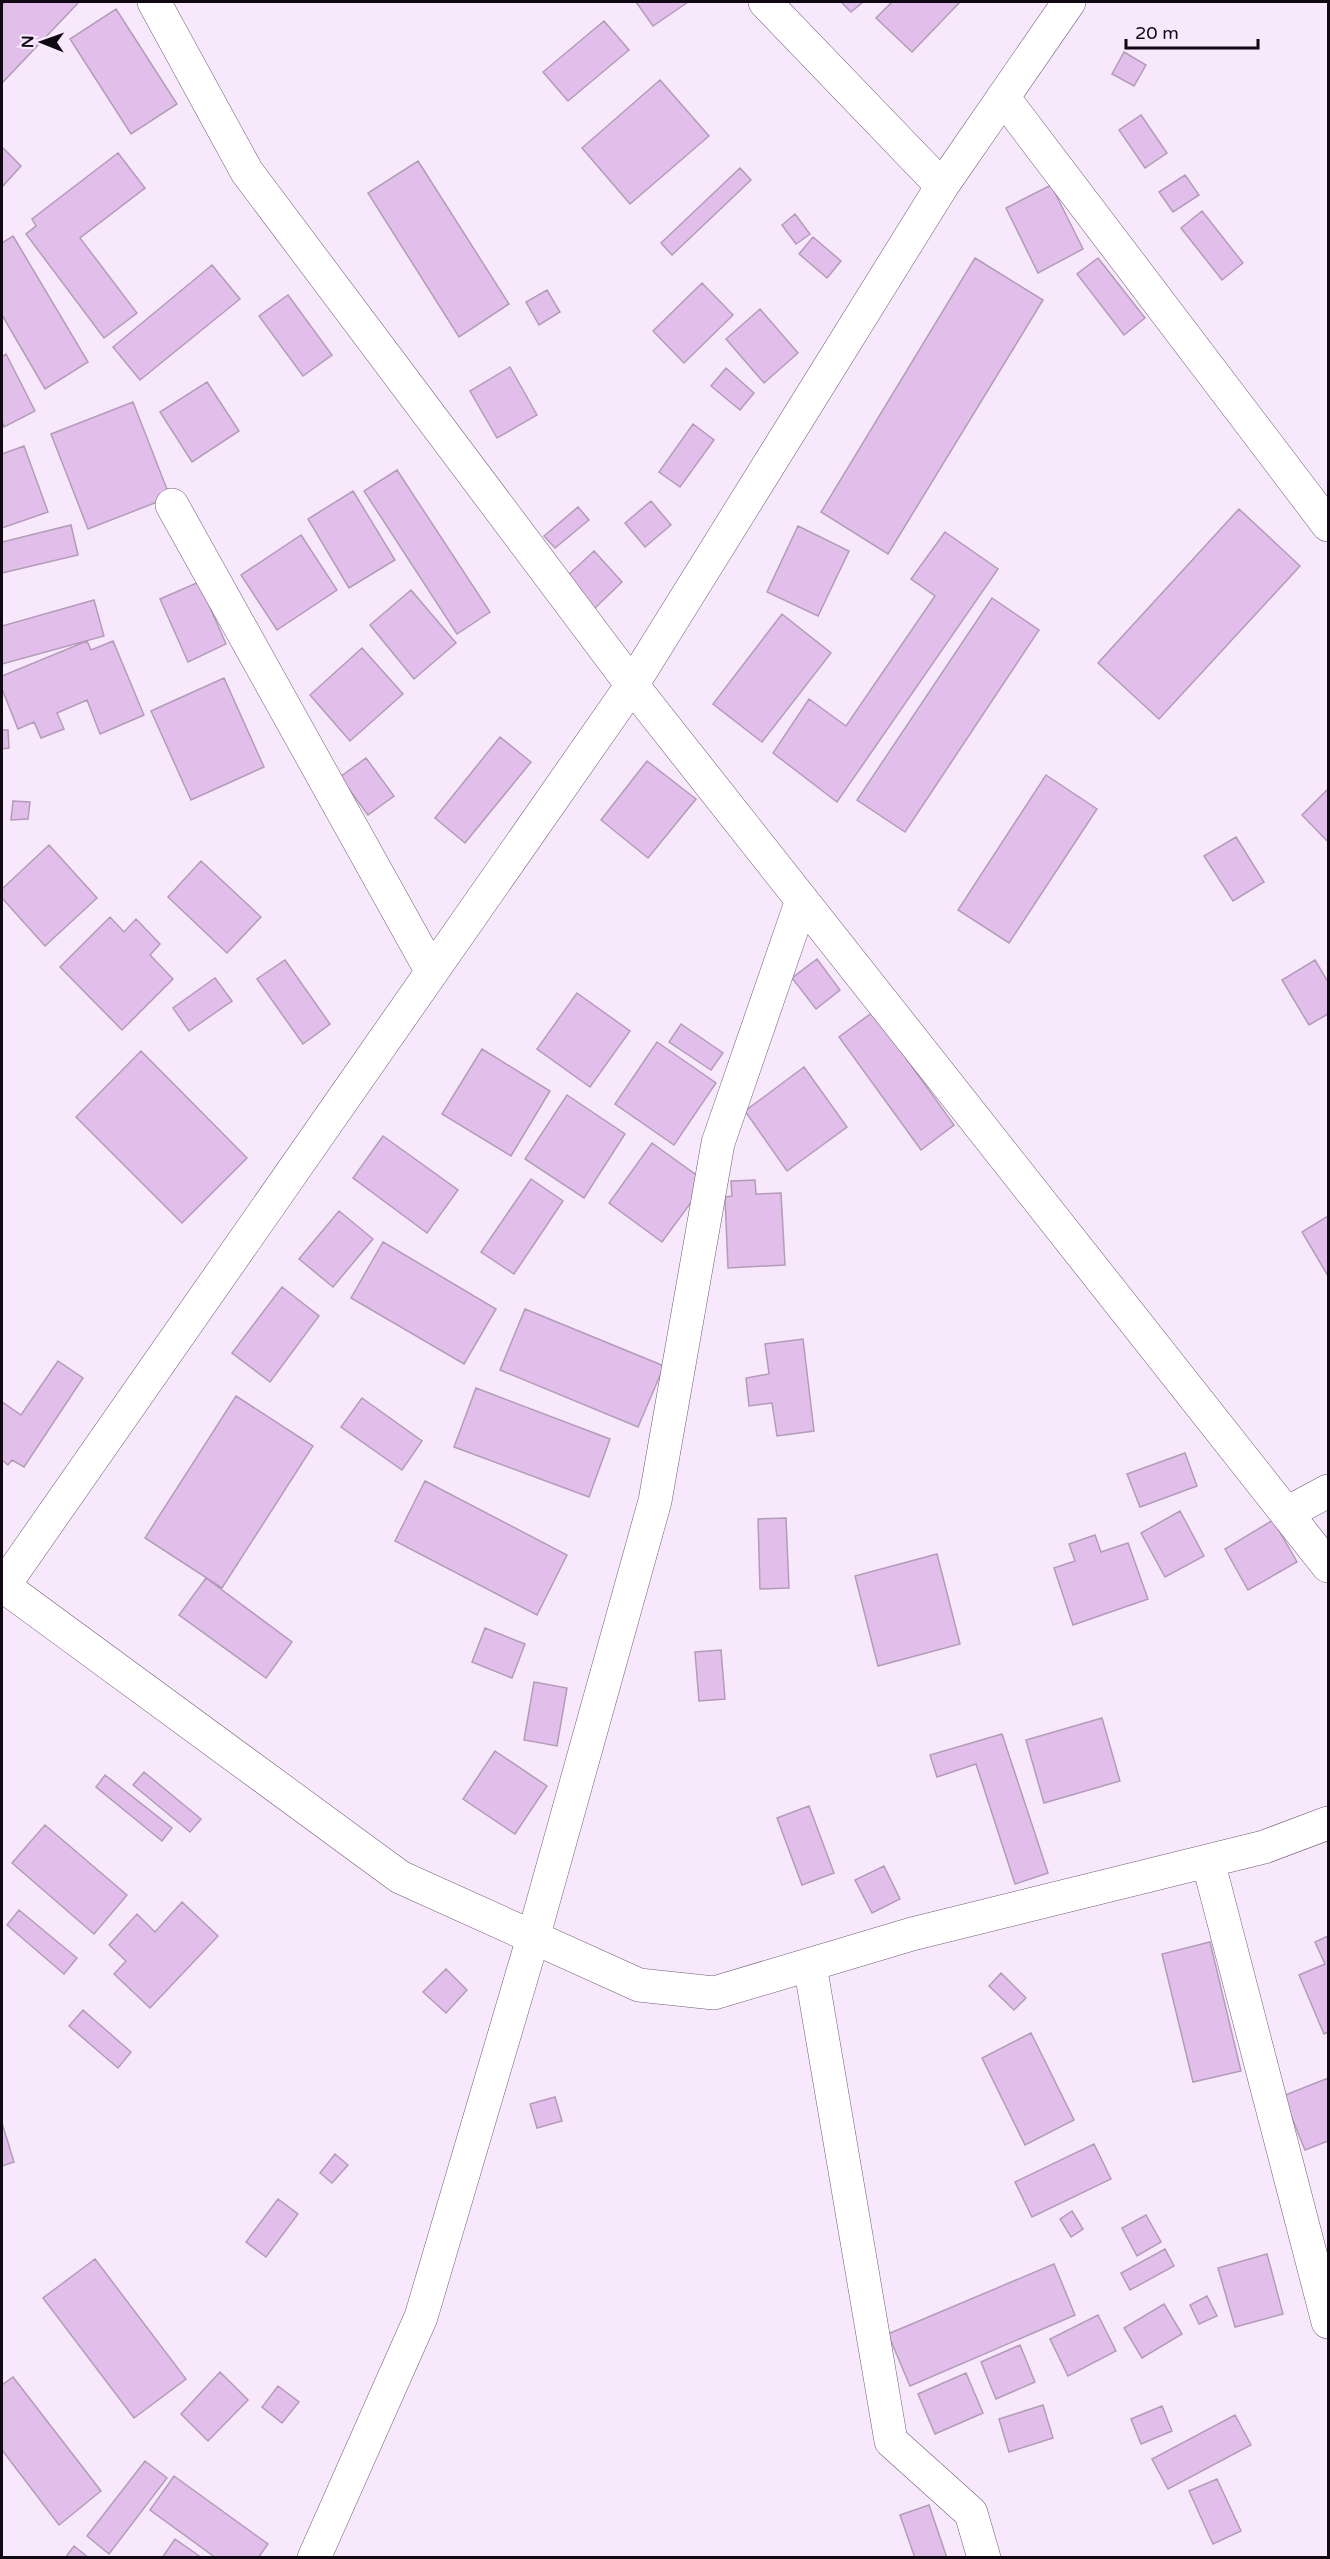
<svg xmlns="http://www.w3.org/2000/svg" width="1330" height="2559" font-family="'Varela Round',sans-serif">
  <rect width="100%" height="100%" fill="#f7e9fb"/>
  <path fill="#e2bfeb" stroke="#b29cb8" stroke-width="1.5" d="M5,2h74l-77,81v-78z
    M636,2h52l-35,24z
    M841,2h22l-12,10z
    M892,2h68l-48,50 -36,-34z
    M116,9l61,95 -46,30 -61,-95z
    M604,21l25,29 -61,51 -25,-29z
    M1124,52l22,13 -12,21 -22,-12z
    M660,80l49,56 -79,68 -48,-56z
    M1141,115l26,38 -22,15 -26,-38z
    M2,147l19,19 -19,21z
    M118,153l27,35 -65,50 57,75 -33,25 -78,-104 10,-8 -4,-7z
    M418,161l91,143 -50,33 -91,-144z
    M740,168l11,12 -79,75 -11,-12z
    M1185,175l14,20 -26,17 -14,-20z
    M1051,185l32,64 -45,24 -32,-65z
    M1202,211l41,52 -21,17 -41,-52z
    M795,214l15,20 -14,10 -14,-19z
    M13,236l75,126 -43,27 -43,-74v-72z
    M813,237l28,24 -14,17 -28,-24z
    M975,258l68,42 -155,254 -67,-42z
    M1098,258l47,60 -21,17 -47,-61z
    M212,265l28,34 -100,81 -27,-33z
    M702,283l31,32 -49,48 -31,-32z
    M547,290l13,22 -21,13 -13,-23z
    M288,295l44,60 -29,21 -44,-60z
    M760,309l38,44 -34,30 -38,-44z
    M6,354l29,57 -31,16 -2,-6v-64z
    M510,367l27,48 -40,23 -27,-47z
    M726,368l28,25 -14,17 -29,-24z
    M207,382l32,49 -47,31 -32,-50z
    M133,402l37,95 -82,32 -37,-95z
    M693,424l21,16 -34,47 -21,-15z
    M24,446l24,66 -46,16v-74z
    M397,470l93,142 -33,22 -93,-143z
    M353,491l42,69 -46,28 -41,-69z
    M651,501l20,24 -26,22 -20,-24z
    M578,507l11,13 -34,28 -11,-12z
    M1239,509l61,57 -141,153 -61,-56z
    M71,525l7,30 -76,18v-31z
    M798,526l51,25 -31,65 -51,-24z
    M945,532l53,37 -161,233 -64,-49 36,-54 37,27 89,-130 -24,-17z
    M301,535l36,55 -60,40 -36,-55z
    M594,551l28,31 -29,28 -28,-32z
    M199,582l27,62 -38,18 -28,-63z
    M411,590l45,53 -42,36 -44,-54z
    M992,598l47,32 -134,202 -48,-32z
    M94,600l10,36 -102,28v-38z
    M782,614l49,39 -69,89 -49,-38z
    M87,641l4,9 22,-9 31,74 -44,19 -13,-34 -30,13 7,16 -23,9 -7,-16 -16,7 -16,-40v-13z
    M362,648l41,46 -53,47 -40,-46z
    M224,678l40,89 -73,33 -40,-89z
    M2,730h6l1,18 -7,1z
    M500,737l31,25 -66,81 -30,-25z
    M366,758l28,38 -26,19 -28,-38z
    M647,761l49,38 -48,59 -47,-38z
    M1046,775l51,34 -88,134 -51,-33z
    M1328,789v53l-26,-27z
    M13,801l17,1 -2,17 -17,1z
    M1236,837l28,45 -31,19 -29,-45z
    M49,845l48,53 -52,48 -43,-48v-9z
    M201,861l60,56 -34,36 -59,-56z
    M110,917l14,15 12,-13 24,25 -10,11 23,24 -51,51 -62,-63z
    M817,959l23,31 -24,19 -24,-31z
    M285,960l45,64 -27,20 -46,-65z
    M1315,960l13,22v32l-19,11 -27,-45z
    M215,978l17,23 -43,30 -16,-23z
    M577,993l53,38 -40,56 -53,-38z
    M873,1012l81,113 -33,25 -82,-113z
    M681,1024l42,29 -12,17 -42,-28z
    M657,1042l59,41 -42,62 -59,-41z
    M482,1049l68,42 -39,65 -69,-42z
    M141,1051l106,107 -65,65 -106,-106z
    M804,1067l43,60 -60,44 -42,-60z
    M567,1095l58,39 -41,64 -59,-39z
    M383,1136l75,54 -31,43 -74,-55z
    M652,1143l54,39 -44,60 -53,-39z
    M531,1179l32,22 -49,73 -33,-22z
    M755,1180l1,14 25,-1 4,72 -57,3 -3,-71 7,-1 -1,-15z
    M339,1211l34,28 -40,48 -34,-28z
    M1328,1216v60l-26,-44z
    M383,1242l113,67 -32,55 -113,-66z
    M282,1287l37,29 -49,66 -38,-29z
    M525,1309l139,57 -26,61 -138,-57z
    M803,1339l11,92 -37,5 -5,-33 -23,3 -3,-28 23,-4 -4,-30z
    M58,1361l25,17 -59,89 -12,-7 -4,5 -6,-5v-58l19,13z
    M476,1388l134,51 -21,58 -135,-50z
    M236,1396l77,50 -91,142 -77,-50z
    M362,1398l60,43 -20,29 -61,-43z
    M1185,1453l12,33 -57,21 -13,-33z
    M425,1481l142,74 -30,60 -142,-74z
    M1180,1511l24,45 -39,21 -24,-44z
    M786,1518l3,70 -29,1 -2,-70z
    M1273,1520l24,42 -49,28 -23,-41z
    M1095,1535l6,17 27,-9 20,56 -75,26 -19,-57 21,-7 -6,-17z
    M937,1554l23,90 -82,22 -23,-90z
    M206,1578l86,64 -26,36 -87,-63z
    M485,1628l40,16 -13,34 -40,-16z
    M721,1650l4,49 -26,2 -4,-49z
    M534,1682l33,6 -10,58 -33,-6z
    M1102,1718l18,63 -76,22 -18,-63z
    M1002,1734l46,139 -33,11 -39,-120 -39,13 -7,-22z
    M495,1751l52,35 -32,48 -52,-35z
    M144,1772l57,47 -11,13 -57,-47z
    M105,1775l67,53 -10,13 -66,-54z
    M809,1806l25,67 -32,12 -25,-67z
    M45,1825l82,70 -33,39 -82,-71z
    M884,1866l16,33 -28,14 -17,-33z
    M182,1902l36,34 -68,72 -36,-34 12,-13 -17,-16 28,-31 18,18z
    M19,1910l58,48 -13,16 -57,-49z
    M1328,1936v96l-4,2 -25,-59 26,-11 -10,-22z
    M1210,1942l31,129 -48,11 -31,-128z
    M446,1969l21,21 -21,23 -23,-21z
    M1001,1973l25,25 -12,12 -25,-24z
    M83,2010l48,42 -13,16 -49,-42z
    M1031,2033l43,87 -49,25 -43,-87z
    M1328,2078v63l-23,9 -22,-54z
    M555,2097l7,24 -25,7 -7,-24z
    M2,2123l12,39 -12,4z
    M1094,2144l17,35 -79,38 -17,-35z
    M335,2154l13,11 -16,18 -12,-10z
    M278,2199l20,15 -32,43 -20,-15z
    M1072,2211l11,18 -12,8 -11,-18z
    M1146,2215l15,27 -24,14 -15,-28z
    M1165,2249l9,17 -44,24 -9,-17z
    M1267,2254l16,60 -48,13 -17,-59z
    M95,2259l91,120 -52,39 -91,-120z
    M1054,2264l21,51 -165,71 -22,-52z
    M1207,2296l10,20 -18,8 -9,-19z
    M1164,2304l18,30 -40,24 -18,-30z
    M1098,2315l18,36 -48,25 -18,-37z
    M1020,2345l15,37 -39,17 -15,-37z
    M220,2372l28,28 -40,41 -27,-27z
    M966,2373l17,40 -48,21 -17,-40z
    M13,2377l88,114 -42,34 -57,-75v-65z
    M278,2386l21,16 -17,21 -20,-16z
    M1043,2405l10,33 -44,14 -10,-33z
    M1162,2406l10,25 -31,13 -10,-25z
    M1235,2415l16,30 -83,44 -16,-30z
    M145,2461l22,17 -58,76 -22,-18z
    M174,2476l94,68 -10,14h-42l-66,-48z
    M1217,2479l24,52 -28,13 -24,-53z
    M929,2505l18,53h-32l-15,-43z
    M175,2539l27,19h-40z
    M74,2546l15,12h-24z"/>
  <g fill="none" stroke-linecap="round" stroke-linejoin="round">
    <defs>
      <path id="minor" d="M154,2l93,170 385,513 696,881
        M765,2l177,184
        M1003,97l325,428
        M172,505l260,467
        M1287,1513l41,-22
        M2,1585l398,292 239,108 75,8 198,-59 352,-87 64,-24
        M2,1588l630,-903 310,-499 127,-184
        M1208,1861l120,461
        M810,1965l81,476 80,72 13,45
        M314,2558l107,-241 112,-379 122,-437 63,-358 84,-243"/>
    </defs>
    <use href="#minor" stroke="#705b75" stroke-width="34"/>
    <use href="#minor" stroke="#fff" stroke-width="33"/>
  </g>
  <rect width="1330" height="2559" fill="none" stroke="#100812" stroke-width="6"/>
  <g transform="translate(42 42) rotate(271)" stroke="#f7e9fb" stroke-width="4.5" paint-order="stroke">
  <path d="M0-4.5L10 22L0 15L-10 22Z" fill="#100812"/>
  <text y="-9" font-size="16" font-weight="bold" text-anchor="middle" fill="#100812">N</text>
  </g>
  <path d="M1126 39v9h132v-9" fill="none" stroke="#100812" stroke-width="3"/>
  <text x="1135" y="39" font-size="18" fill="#100812" stroke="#f7e9fb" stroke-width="4.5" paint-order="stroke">20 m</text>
</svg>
